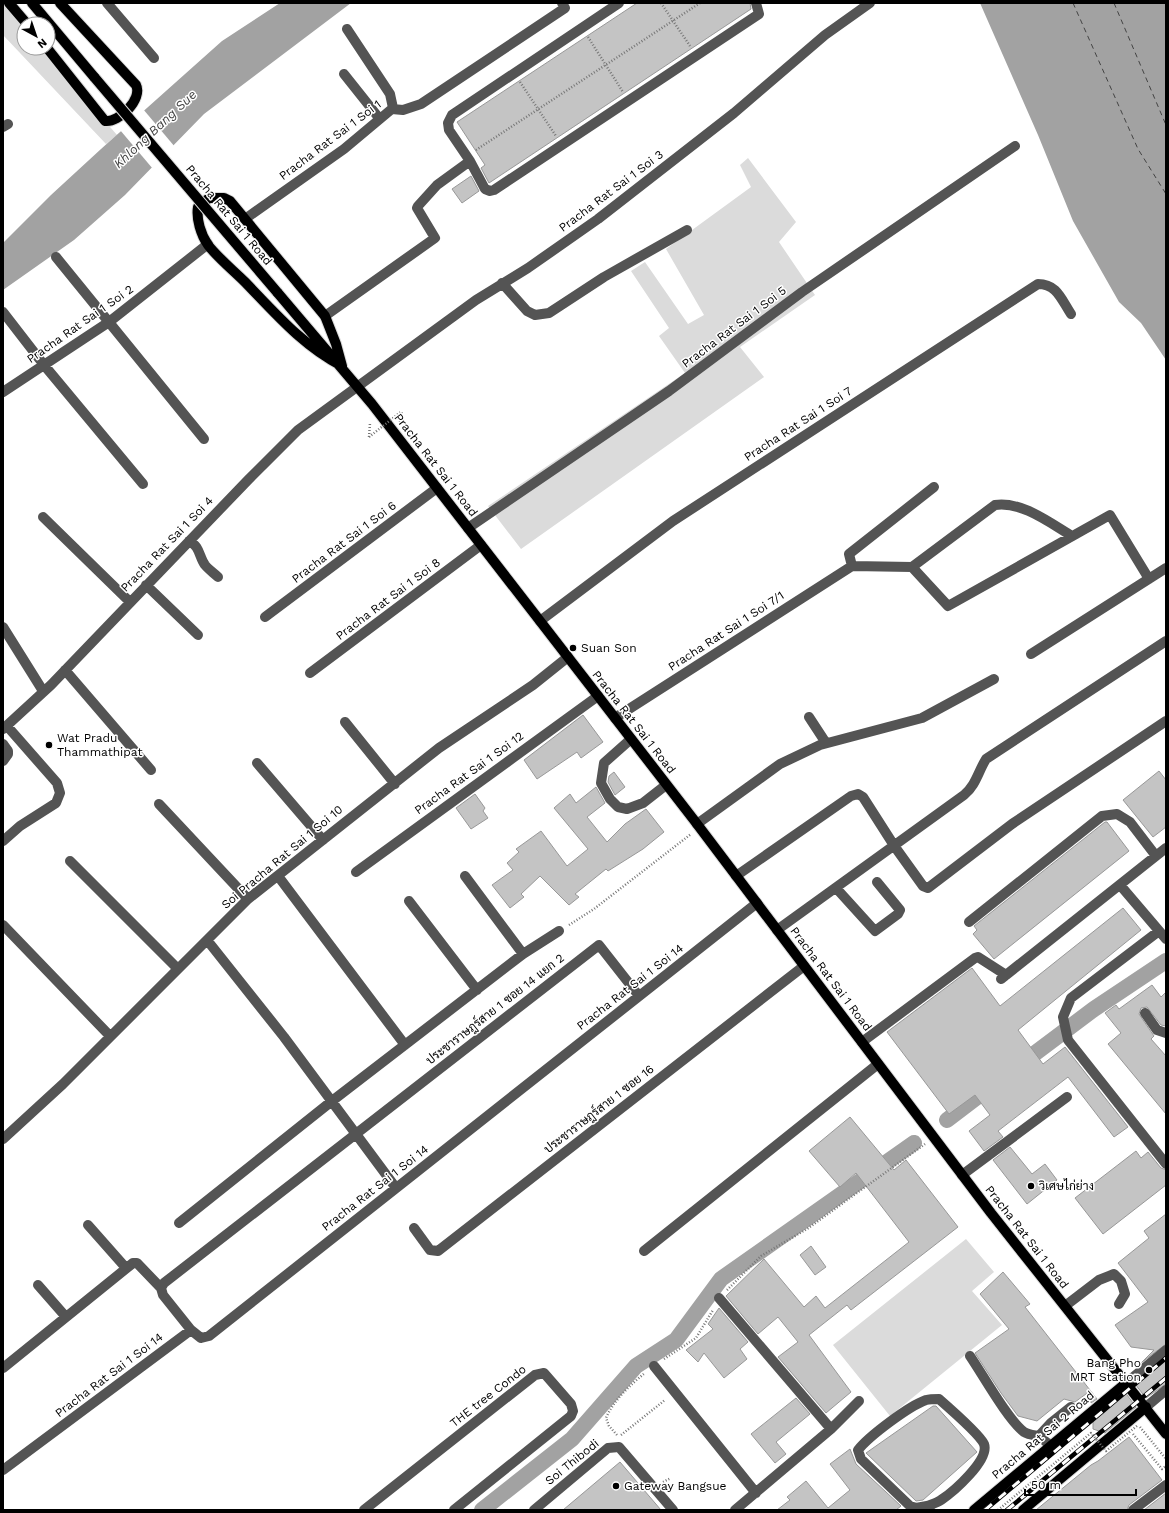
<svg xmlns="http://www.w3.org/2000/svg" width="1169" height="1513" font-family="'Work Sans',Sarabun,sans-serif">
  <rect width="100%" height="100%" fill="#fff"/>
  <path fill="#dbdbdb" d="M3,3l21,24v21h18l75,87 -11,9 -103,-109z
    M748,158l48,64 -17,20 36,53 -75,52 24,30 -243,172 -33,-43 197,-133 -26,-37 10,-8 -38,-57 14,-9 43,62 16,-9 -38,-66 85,-62 -11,-22z
    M966,1239l28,33 -22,19 30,34 -112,91 -57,-71z"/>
  <path fill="#a2a2a2" d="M280,3h71l-147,111 -79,81 -51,45 -71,50v-47l48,-48 50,-46 121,-108z
    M980,3h186v357l-25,-37 -22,-21 -46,-81 -35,-86z"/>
  <path fill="#fff" d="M143,109l32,38 -22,22 -33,-39z"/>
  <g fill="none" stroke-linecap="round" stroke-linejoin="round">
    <path stroke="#a2a2a2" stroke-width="16" d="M1018,1066l76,-57 72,-48
      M947,1120l46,-35
      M482,1510l90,-71 64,-73 40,-26 45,-61 193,-136"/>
    <path stroke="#434343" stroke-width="1" stroke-dasharray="5 4" stroke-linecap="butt" d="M1073,3l65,146 28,45
      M1114,3l52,122"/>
  </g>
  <path fill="#c4c4c4" stroke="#989898" d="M637,3h113l1,6 -262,174 -8,-15 4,-3 -28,-43z
    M471,176l8,15 -17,12 -10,-14z
    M583,715l20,27 -22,16 -4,-6 -40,27 -13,-19z
    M1159,771l7,9v47l-13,10 -30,-37z
    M614,772l11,15 -10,8 -7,-13 1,-6z
    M596,787l9,16 -18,14 20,25 18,-18 21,-15 18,23 -21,17 -35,22 -2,-2 -31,25 4,3 -10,8 -29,-29 -19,18 3,3 -14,11 -18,-23 21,-15 -6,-7 12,-11 -3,-3 25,-18 26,35 21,-17 -34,-41 16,-14 6,9z
    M475,794l10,14 -2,3 5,7 -17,11 -15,-21z
    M1105,822h2l22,29 -135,108 -21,-25 4,-4 -3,-4z
    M1123,908l18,22 -123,100 25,34 22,-17 63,80 -14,10 -46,-60 -70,54 5,6 -19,14 -15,-20 21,-16 -15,-20 -26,19 -62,-82 85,-64 28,38z
    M1152,985l9,12 5,-5v34l-5,-1 -14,-18 -6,1 -2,6 15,22 -3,3 15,17v58l-58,-70 13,-11 -16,-20 11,-8 3,4z
    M850,1117l44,53 12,-10 52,67 -107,83 -4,-5 -38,30 42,57 -25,21 -48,-56 20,-15 -20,-25 -20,17 -32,-38 38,-37 40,48 12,-11 9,12 84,-66 -53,-69 -16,14 -31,-36z
    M1010,1147l22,27 13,-10 12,16 -30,24 -34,-44z
    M1136,1151l5,7 7,-6 13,16 5,2v15l-63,49 -28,-36z
    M1166,1214v130l-25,19 13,-13 -23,-3 -16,-22 33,-23 -30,-39 31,-25 -5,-7z
    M811,1246l15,21 -11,8 -15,-20z
    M1003,1272l27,32 -5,3 72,92 -6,4 -1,-12 -15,11 -11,-3 -27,22 -19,-5 -17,-23 -26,-40 34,-24 -29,-35z
    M719,1308l29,34 -8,7 7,10 -23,19 -20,-25 -6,9 -12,-12 27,-21 -5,-5z
    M1166,1358v26l-20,14 -11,-14z
    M1125,1392l11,15 -31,26 -12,-4v-10z
    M796,1398l14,16 -34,28 10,12 -11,9 -24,-29z
    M933,1406h3l41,46 -54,48 -7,1 -50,-48z
    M1129,1437l33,43 -33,25 -2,5h-91l55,-45 7,-4z
    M850,1449l6,15 45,42 -5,4h-119l13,-10 -3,-3 19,-16 22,27 22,-18 -20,-26z
    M620,1462l41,48h-98z
    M1166,1493v17h-22z"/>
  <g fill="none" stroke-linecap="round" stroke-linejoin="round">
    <defs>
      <path id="major" d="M9,3l18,21
        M32,3l63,75
        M47,48l58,73c14,2 38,-22 31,-36l-76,-82
        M209,198h15l6,3 95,115 11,28 6,22c-39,-20 -67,-53 -97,-84 -12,-12 -27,-24 -37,-37 -7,-10 -12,-26 -10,-38z
        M277,292l95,112 322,416 297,393 175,221
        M974,1510l152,-127
        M1023,1510l123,-103"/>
    </defs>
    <use href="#major" stroke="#dbdbdb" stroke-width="12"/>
    <path stroke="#767676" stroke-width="2.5" stroke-dasharray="1 2" stroke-linecap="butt" d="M661,3l29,43
      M588,37l35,55
      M520,82l36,54
      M476,150l224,-147
      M400,422l2,-11
      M369,437l1,-14
      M569,925l25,-16 97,-75
      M727,1290l34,-34 46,-27 118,-85
      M664,1359l32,-21 17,-28
      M1140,1427l26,32
      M1133,1434l29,35 4,-3
      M617,1435l-8,-9 -3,-8c7,-17 25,-34 39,-45
      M621,1435l44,-35
      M663,1482l8,-4"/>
    <path stroke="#545454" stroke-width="10" d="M107,3l47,55
      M619,3l-167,112 -4,8 1,7 21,31 15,28 5,2 4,-1 265,-176 -3,-11
      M344,74l35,44
      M392,109l11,1 18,-6 144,-96 -3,-5
      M3,127l5,-3
      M245,219l99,-70 49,-41 -3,-14 -43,-65
      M56,257l148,182
      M502,283l25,28 8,4 14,-2 55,-36 83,-47
      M3,312l41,53 99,119
      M325,316l110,-78 -18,-30 1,-2 19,-21 33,-24
      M3,392l106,-70 99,-78
      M43,517l87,85
      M468,528l201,-137 133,-99 213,-146
      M189,541c11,5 10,16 16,24 4,5 9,8 13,12
      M852,566l60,1 36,39 162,-91 39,64
      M852,566l-3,-12 85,-67
      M912,567l83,-62c27,-4 55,18 77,31
      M146,585l52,50
      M265,617l172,-129
      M540,621l133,-100 365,-237c19,0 23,15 33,30
      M3,627l40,64
      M1031,654l135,-86
      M65,670l86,100
      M310,673l171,-128
      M809,717l17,26
      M615,718l237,-152
      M345,722l50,62
      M3,729l48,-44 197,-205 50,-50 178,-130 52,-32 70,-49 136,-106 91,-78 45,-32
      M631,739l-27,24 -3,20 9,16 8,8 9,2 16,-6 23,-18
      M3,744l5,7v3l-5,7
      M257,763l66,77
      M159,804l89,95
      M697,824l83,-60 40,-19 102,-27 72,-39
      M3,841l17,-15 36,-23 4,-10 -3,-10 -50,-57
      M70,861l108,108
      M356,872l242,-176
      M278,876l127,169
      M465,876l58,78
      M736,876l115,-80 7,-2 5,3 32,50 28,39 5,2 84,-64 154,-103
      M1120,885l46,54
      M836,888l39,43 23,-17 2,-4 -23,-28
      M409,901l68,89
      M969,922l133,-106 15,-2 13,8 26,34
      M3,925l107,111
      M777,930l187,-135c12,-10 14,-23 22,-36l180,-118
      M1159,931l-88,67 -8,19 5,23 98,124
      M207,940l77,97 112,151
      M1001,979l165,-131
      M1145,1013l12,17 9,3
      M862,1042l113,-84 3,-1 28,18
      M3,1139l60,-55 185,-185 191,-151 94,-63 35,-28
      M962,1175l105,-78
      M179,1223l153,-122 191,-147 36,-23
      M88,1225l38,43
      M414,1228l16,22 8,1 366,-285
      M644,1251l234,-187
      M38,1285l28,32
      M719,1298l112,131
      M1065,1306l34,-26 15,-6 7,7 4,13 -6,10
      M191,1330l-28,-35 -2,-7 3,-5 435,-338 40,51
      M970,1356c13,19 38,64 54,76 5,3 10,3 15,4
      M654,1366l102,127
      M3,1368l130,-105h4l24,25
      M1126,1383l40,-33
      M1146,1407l20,-17
      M1051,1446l-12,-10 12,-13 20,-16
      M3,1470l188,-140 10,8 8,-2 548,-433
      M927,1506l-11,2 -6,-2 -49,-47 -3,-9c11,-14 51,-44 68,-50 4,-1 9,-1 13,-1 8,7 41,36 45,45 6,16 -31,48 -43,56 -4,3 -9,4 -14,6l3,4
      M364,1510l171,-135 9,-2 27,31 2,7 -2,5 -117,94
      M534,1510l74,-62 11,-1 54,63
      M735,1510l96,-81 28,-28
      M1133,1510l33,-25"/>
    <use href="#major" stroke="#000" stroke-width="10"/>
    <defs>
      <path id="rail" d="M985,1510l181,-152
        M1007,1510l159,-132"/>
    </defs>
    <use href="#rail" stroke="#000" stroke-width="4.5"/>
    <use href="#rail" stroke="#fff" stroke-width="3" stroke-dasharray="9" stroke-linecap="butt"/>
    <defs>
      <path id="major-bridge" d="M95,78l182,214"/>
    </defs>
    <use href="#major-bridge" stroke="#dbdbdb" stroke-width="12" stroke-linecap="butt"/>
    <path stroke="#767676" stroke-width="2.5" stroke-dasharray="1 2" stroke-linecap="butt" d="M369,437l33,-26
      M998,1510l93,-77 15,18 32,-26"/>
    <use href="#major-bridge" stroke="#000" stroke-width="10"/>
  </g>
  <g fill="#000" stroke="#fff" stroke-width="1.5">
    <circle cx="573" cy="648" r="4"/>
    <circle cx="49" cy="745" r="4"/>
    <circle cx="1031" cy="1186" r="4"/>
    <circle cx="1149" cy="1370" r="4"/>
    <circle cx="616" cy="1486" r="4"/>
  </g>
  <g text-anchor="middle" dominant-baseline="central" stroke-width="3" stroke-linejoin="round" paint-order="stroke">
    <g font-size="12" fill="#000" stroke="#fff">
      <text transform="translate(330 140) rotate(-37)">Pracha Rat Sai 1 Soi 1</text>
      <text transform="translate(611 191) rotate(-37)">Pracha Rat Sai 1 Soi 3</text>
      <text transform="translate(229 215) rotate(50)">Pracha Rat Sai 1 Road</text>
      <text transform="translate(80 324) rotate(-35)">Pracha Rat Sai 1 Soi 2</text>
      <text transform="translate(734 327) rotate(-37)">Pracha Rat Sai 1 Soi 5</text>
      <text transform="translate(798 424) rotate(-33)">Pracha Rat Sai 1 Soi 7</text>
      <text transform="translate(436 465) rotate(52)">Pracha Rat Sai 1 Road</text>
      <text transform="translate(344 542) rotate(-37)">Pracha Rat Sai 1 Soi 6</text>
      <text transform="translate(167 544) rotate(-46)">Pracha Rat Sai 1 Soi 4</text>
      <text transform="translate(388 599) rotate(-37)">Pracha Rat Sai 1 Soi 8</text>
      <text transform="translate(726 631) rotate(-33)">Pracha Rat Sai 1 Soi 7/1</text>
      <text transform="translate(634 722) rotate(52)">Pracha Rat Sai 1 Road</text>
      <text transform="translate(469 773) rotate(-36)">Pracha Rat Sai 1 Soi 12</text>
      <text transform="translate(282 857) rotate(-40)">Soi Pracha Rat Sai 1 Soi 10</text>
      <text transform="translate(831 979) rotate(53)">Pracha Rat Sai 1 Road</text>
      <text transform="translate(630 987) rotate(-38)">Pracha Rat Sai 1 Soi 14</text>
      <text transform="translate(495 1009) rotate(-38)">ประชาราษฎร์สาย 1 ซอย 14 แยก 2</text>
      <text transform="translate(599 1109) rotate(-38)">ประชาราษฎร์สาย 1 ซอย 16</text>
      <text transform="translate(375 1188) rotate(-38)">Pracha Rat Sai 1 Soi 14</text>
      <text transform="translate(1027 1237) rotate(52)">Pracha Rat Sai 1 Road</text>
      <text transform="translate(109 1375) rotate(-37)">Pracha Rat Sai 1 Soi 14</text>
      <text transform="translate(488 1396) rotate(-38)">THE tree Condo</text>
      <text transform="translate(1043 1435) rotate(-40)">Pracha Rat Sai 2 Road</text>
      <text transform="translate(572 1462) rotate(-39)">Soi Thibodi</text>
    </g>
    <g font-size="12" fill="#000" stroke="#fff" text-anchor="start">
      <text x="581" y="648">Suan Son</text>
      <text x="57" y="738">Wat Pradu<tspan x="57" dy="14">Thammathipat</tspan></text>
      <text x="1039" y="1186">วิเศษไก่ย่าง</text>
      <text x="1141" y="1363" text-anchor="end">Bang Pho<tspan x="1141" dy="14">MRT Station</tspan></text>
      <text x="624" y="1486">Gateway Bangsue</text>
    </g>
    <g font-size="13" font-style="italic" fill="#434343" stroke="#fff">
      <text transform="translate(155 129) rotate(-43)">Khlong Bang Sue</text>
    </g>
  </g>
  <rect width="1169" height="1513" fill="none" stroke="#000000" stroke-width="8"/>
  <g transform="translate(36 36) rotate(140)"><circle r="19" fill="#ffffff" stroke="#999999"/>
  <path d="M0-3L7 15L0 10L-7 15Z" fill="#000000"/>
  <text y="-6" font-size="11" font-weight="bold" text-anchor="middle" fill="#000000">N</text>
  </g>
  <path d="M1025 1489v6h111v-6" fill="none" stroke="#000000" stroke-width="2"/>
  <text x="1031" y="1489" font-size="12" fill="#000000" stroke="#ffffff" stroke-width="3" paint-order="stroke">50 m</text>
</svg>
